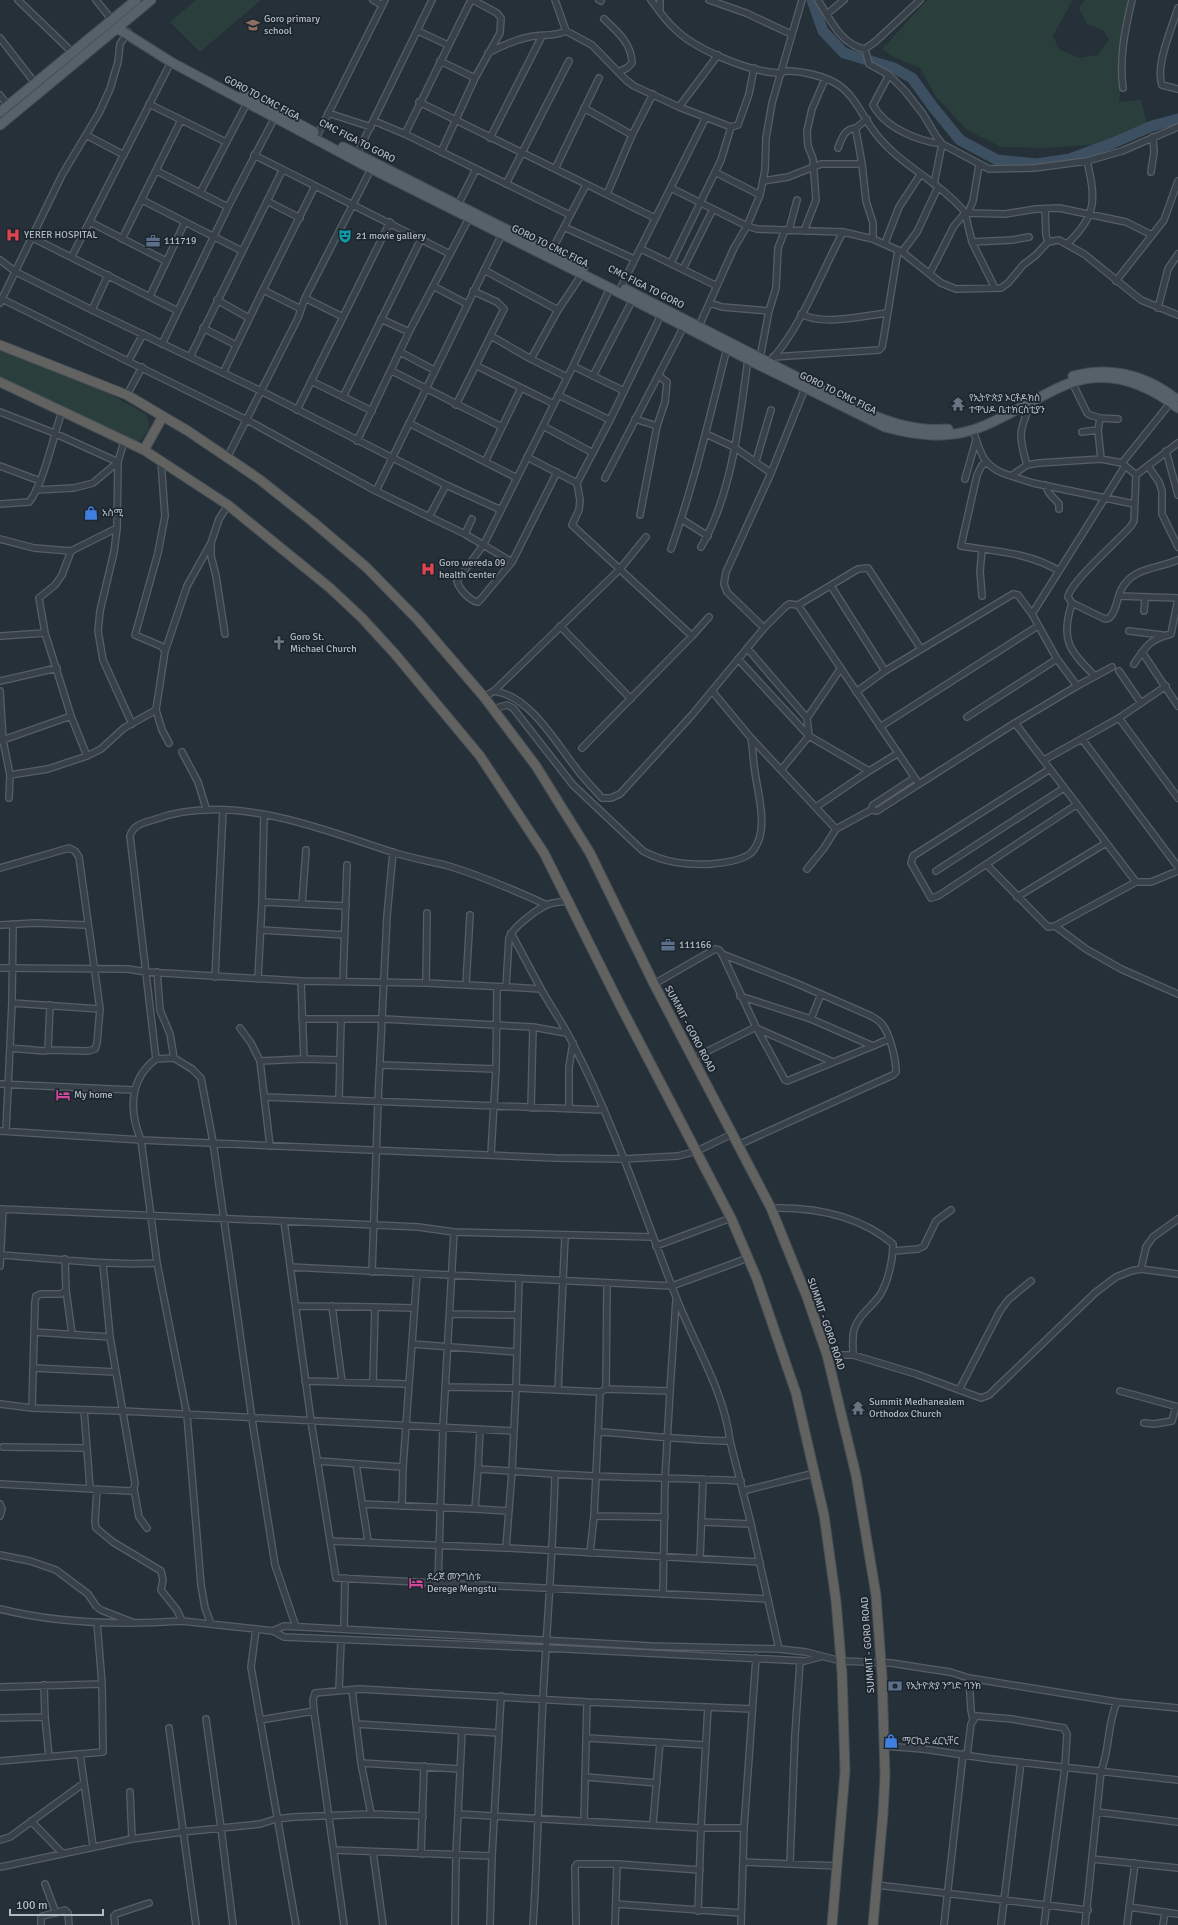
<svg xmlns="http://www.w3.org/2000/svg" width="1178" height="1925" font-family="Signika,'Noto Sans Ethiopic',sans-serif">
  <rect width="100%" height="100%" fill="#253039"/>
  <path fill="#2a3e3c" d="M196,0h63l1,1 -60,51 -30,-30z
    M927,0h146l-20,36 6,13 20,9 19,-3 11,-15 -6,-10 -16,-6 -8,-16 6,-8h50l-6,27 -10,75 22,-2 6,24 -47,20 -53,4 -46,-1 -34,-17 -31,-33 -16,-29 -27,-11 -11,-8z
    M0,351l108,42 36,20c11,10 3,25 -9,30l-131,-63 -4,-3z"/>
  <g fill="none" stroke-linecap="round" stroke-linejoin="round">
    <path stroke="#3c5061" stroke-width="11" d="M812,0l11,31 21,22 50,15 18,10 21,29 27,33 37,20 40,4 33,-5 43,-16 39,-17 26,-7"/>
    <defs>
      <path id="minor" d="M18,0l55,53
        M96,0l12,15 2,7
        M373,0l9,5
        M555,0l11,31 26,14 34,35 8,6 45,21 52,20 7,-2 11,-31 5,-26
        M599,0l2,1
        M651,0c7,9 14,20 23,28 20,21 75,44 105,45 3,0 5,-2 8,-2 15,0 37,5 50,13 18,11 26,34 39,50 25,32 61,46 87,76l2,3 7,29 23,46
        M709,0l37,13 45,21
        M818,0c12,19 23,45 47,49l11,-8 44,-41
        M1178,8c-6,19 -23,58 -16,77l16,4
        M660,12v-12
        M827,14l17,-14
        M604,19c13,12 28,25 28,44l-5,5 -9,4
        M418,31l30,14
        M0,38l35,45
        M865,49l4,15 20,11 16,16 18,23 13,22 6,8 47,25 45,-1 53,-7 35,-10 56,-24
        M488,53c13,-7 26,-13 41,-16 13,-3 25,0 37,-6
        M440,61l35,17
        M889,75l-16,30c12,23 45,36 69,39l-8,40
        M1123,88c-4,-30 2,-59 9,-88
        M0,95l8,11
        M419,102l236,116
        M149,104l77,38
        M679,107l39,-52
        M584,108l48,27
        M328,113l43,14
        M867,119l-11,9v3l6,33 4,37 7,22v16
        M374,121l31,13 165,81
        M318,134l67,-134
        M405,134l66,-134
        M86,135l38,20
        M490,138l52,-102
        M838,148c4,-10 6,-19 18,-20
        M441,152l34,-74 25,-45 1,-15 -4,-5 -24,-13
        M357,154l75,-154
        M254,155l196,99
        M555,169l44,-91
        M157,171l71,36
        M715,172l45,23
        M1151,172l3,-20 -1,-15
        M763,181l25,-4 33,-13h41
        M506,184l63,-123
        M671,188l76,38 10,3 86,3 30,7 29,13 39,31 15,6 45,-1 7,-5 15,-18 13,-10 12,-13 11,-2 25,14 57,46 37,15
        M200,193l47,-90
        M607,194l25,-59 21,-41
        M142,200l100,51
        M267,201l33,17
        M458,205l18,-36
        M1045,209l1,26 2,7
        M968,213l5,-12 6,-36
        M90,222l76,39
        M564,227l70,32
        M789,230l8,-30
        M804,231l12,-31 -3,-41 -5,-13 -1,-15 5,-22 13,-30
        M31,237l147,74
        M122,239l59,-119
        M972,242l40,-2 17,-3
        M885,243l14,-36 21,-32
        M1067,244c30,-28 29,-45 20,-83
        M641,249l76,37
        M551,252l35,-67
        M902,252l15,-20 21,-45
        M72,256l99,-194
        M0,260l16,12 76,38 169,81 185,94 55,25
        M671,263l50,-103 10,-33
        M683,269l30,-60
        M484,270l74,40
        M930,273l24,-47 11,-13 40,1 31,-5 23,-1 67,14 26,13
        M1116,281l48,-61 14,-39
        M433,286l34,18
        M621,287l85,-170
        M263,290l38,19
        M150,296l35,-74
        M305,298l38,19
        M2,299l245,121 129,71 89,43 47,28
        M217,300l32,18
        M0,303l62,-128 37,-62 11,-24 8,-27 2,-18 8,-12
        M710,303l12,4 47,4
        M1158,308l10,-39 10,-15
        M92,310l16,-35
        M801,314c23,12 60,2 86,-1
        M661,315l-51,105 -33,63 3,17 -1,10 -7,15 120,111 17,-19
        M381,319l28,13
        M699,326l35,-78 13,-22 13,-31 5,-25 1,-32 6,-35 30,-103
        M203,328l33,17
        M491,336l40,23 36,18
        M162,344l66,-137 47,-90
        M400,352l34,18
        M190,357l92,-186
        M773,357l106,-7 3,-3 2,-11 14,-86
        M760,358l9,-47 7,-23 2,-40 7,-18
        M773,358c30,-35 48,-85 70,-126
        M531,359l27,-49 24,-36
        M129,360l14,-26
        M477,366l77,38
        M573,366l51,25
        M392,371l110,56
        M223,373l40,-83 52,-104
        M593,376l40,-77
        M311,381l61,30
        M1072,382l15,31 3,2 10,3 -2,12 3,29
        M127,395l15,-28
        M558,395l52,25
        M343,397l78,-158
        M456,405l48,-96 -7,-7 -24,-11
        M297,410l93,-188
        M0,412l54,21 64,29 -25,21 -19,5 -38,2
        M1100,418l18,1
        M635,419l22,7
        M409,423l108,55
        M543,426l50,27
        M973,430c8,26 11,38 38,46l16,-11 12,-2 62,-4 21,4 14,12
        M1082,432l16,-2
        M706,434l28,13 37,26
        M124,441l-6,21 -1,66 -3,24 -14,59 -2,20 5,29 29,64
        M357,441l52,-109 60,-114
        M1178,443l-42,32 -2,46 -3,5c-12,14 -61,56 -63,71l4,6 33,16 4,-1c7,-5 8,-20 12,-28 11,-23 37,-21 57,-30
        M1166,451l12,44
        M228,456l70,-138 7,-20 66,-129
        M527,457l50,26
        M756,461l15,-51
        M485,462l36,-74
        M986,463l-4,2 -5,10 -16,71c33,5 70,7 98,25
        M1122,463l49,-61
        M1027,465c-9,-30 -8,-33 4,-63
        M0,466l40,15
        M1148,466l11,16 3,9v23l16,33
        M557,472l-45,90 -32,38 -2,2c-8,-1 -19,-13 -21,-21l27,-37 89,-178 37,-78
        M1011,476l22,7 101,21
        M605,478l79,-152
        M965,479l11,-39
        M1045,485l4,8 10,11v5
        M376,491l126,-257
        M0,504l29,-2c14,-16 25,-68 33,-91
        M640,515l17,-89 8,-24 2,-20 -8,-6
        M429,517l17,-32
        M681,519l27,17
        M465,534l7,-15
        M0,539l34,9 37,3 46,-23
        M701,547c31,-52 39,-129 47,-188
        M671,549c23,-65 39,-133 56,-201
        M831,586l54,85 -29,21
        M982,596l-2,-25 2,-21
        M1119,596l59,2
        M1072,603c-12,37 -3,47 23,73
        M798,605l60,-36 10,-1 53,81
        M1144,611l1,-13
        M1032,614l25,45 20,27
        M560,626l71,73
        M764,628l-37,-36 -3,-8 2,-12 45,-99 34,-85
        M1129,631l33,4
        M225,634l-9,-58 -5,-20v-13l8,-24 9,-14
        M1,636l44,-3
        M747,648l60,70
        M165,651l22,-65 24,-43
        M1142,652l36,54
        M738,659l71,77 60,35 28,-17
        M1134,664c11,-17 16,-25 37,-30l7,-35
        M885,671l128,-77 5,1 14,19 93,-148
        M1119,671l22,32
        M0,681l57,-13
        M0,691l3,49 7,35 38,-6 39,-13 -16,-40
        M494,691c37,5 63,54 85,81 7,9 15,17 23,26h9l9,-4 72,-79 72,-87 21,-21 4,-3 9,1 121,179 96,-61 121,159
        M712,691l39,47 85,91 35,-19 6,1 42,-27
        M484,697l10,-6 126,-122 26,-32
        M493,709l14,-4 6,3 60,77 70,66c22,12 43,14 68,13 12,-1 32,-3 41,-12 18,-21 6,-56 3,-80 -2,-12 -2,-23 -4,-34
        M156,710l6,20 7,13
        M967,717l90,-58
        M1119,718l59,80
        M1015,723l62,-37 35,-19
        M880,727l158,-101
        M1082,739l96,128
        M0,741l71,-25 -26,-83 -6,-35 16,-13 7,-10 9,-24
        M582,748l110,-112
        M182,752l16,30 8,26
        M87,756l14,-7 23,-21 32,-18 9,-59 -4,-5 -26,-11 23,-82 7,-37 -4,-55
        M1044,760l75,-42 47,-32
        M1050,769l-137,87 -2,7 20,35 7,-2 138,-91
        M781,770l28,-34 -2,-18 34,-50
        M9,798l1,-23
        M816,807l53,-36
        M871,810l2,-5 41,-27
        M987,865l61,62 7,-1 81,-44h15l27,-11
        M0,868l69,-20 6,3 4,6 21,152 -3,34 -2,6 -7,2 -40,-1
        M807,869l17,-21 12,-19
        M936,871l128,-83
        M1017,897l89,-54
        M568,901c-7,1 -16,1 -22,4 -11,6 -33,22 -37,33l-3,49 35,2c10,18 23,36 32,55 42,81 70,168 103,253 18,47 48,93 54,144l21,83 28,125
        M262,902l84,4
        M302,904l4,-54
        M0,925l35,-2 52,2
        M1055,926l31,23 35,20 57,25
        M261,930l84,5
        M511,933l30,56
        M722,954l76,30 73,32c3,2 7,4 10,7 9,10 15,36 15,49l-3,3 -155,70
        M0,968l128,1 18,3 155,9 125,2 80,4
        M157,972l3,38 10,24 4,24 18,11 9,9 12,64 39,277 23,146 21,62
        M215,977l8,-167
        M258,979l4,-77 2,-87
        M301,981l3,78
        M343,981l4,-116
        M426,983l1,-70
        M654,984l61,-35 4,1 3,4 34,73 -62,31
        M466,985l4,-70
        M821,994l-10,25 62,27 16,-7
        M740,996l71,23
        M12,1003l88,6
        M302,1019h81l150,8 33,6
        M756,1027l29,53 2,1 86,-35
        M240,1028l11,15 9,18 10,85
        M756,1028l77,34
        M10,1048l34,3 4,-1 2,-45
        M156,1059l18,-1
        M260,1061l44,-2 36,1
        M381,1065l115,4
        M0,1084l133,6
        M265,1097l339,13
        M339,1100l2,-81
        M531,1108l2,-81
        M569,1109v-42l4,-24
        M0,1131l141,9 415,18 68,1 54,-3 19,-5 35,-17
        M6,1131l6,-128 1,-79
        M491,1154l5,-85 1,-82
        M771,1208c43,-1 88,7 122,36 0,16 -5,38 -13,51 -8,12 -22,20 -26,35 -2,8 -1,17 -1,25
        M0,1209l376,16 42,2 36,5 199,5
        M284,1221l27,200 25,157 432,21
        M656,1246l75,-28
        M893,1251l25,-2 6,-3 12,-25 15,-11
        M0,1255c53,3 104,11 157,8
        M0,1266l3,-57
        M290,1267l382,19 76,-28
        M1141,1269l5,-22 7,-10 25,-18
        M372,1272l6,-171 9,-185 6,-64
        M66,1290l6,44
        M296,1306l79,1 -2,75
        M332,1306l10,76
        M375,1307l38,1
        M450,1314l68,1
        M34,1332l76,5
        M412,1344l105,8
        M827,1355h26l20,6 43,13 65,24 8,-3 107,-103 20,-15 15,-6 10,-2 37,5
        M33,1368l83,4
        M305,1381l104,3
        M445,1387l71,1 3,-110
        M606,1389l1,-105
        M558,1390l7,-154
        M959,1390l41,-79 8,-11 23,-19
        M670,1391l6,-91
        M1120,1391l58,16
        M600,1392l-84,-4 -4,83c76,7 153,6 229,10
        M0,1404l32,4 90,3 391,20
        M32,1408l3,-106 1,-6 5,-2h20l5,-4 -1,-31
        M84,1410l6,78
        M1144,1423l10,1 18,-3 4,-15
        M600,1432c43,3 86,8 130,9
        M3,1447l84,1
        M317,1461l86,6 14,-193
        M356,1464l12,77
        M478,1469l2,-40
        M0,1484l130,7 4,-2 1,-6 -25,-146 -7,-73
        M97,1489l-2,33 1,6 17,14 48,29 2,9 -2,10 16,20 5,11 74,8
        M134,1489l5,28 8,11
        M743,1491l72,-18
        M0,1504l2,5 -2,7
        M362,1504l113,5 3,-40 34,2 -6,77
        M402,1506l1,-39
        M475,1509l34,2
        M594,1516l71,1
        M701,1522l50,2
        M330,1541l176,7 254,14
        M590,1553l4,-37 6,-124 6,-3 64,2 -5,87 -2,116
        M0,1555l30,6 26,9 32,24 8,12 5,4 31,12
        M700,1559l3,-80
        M438,1582l5,-155 11,-195
        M0,1609c59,15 122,16 182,12
        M211,1624l-6,-16 -4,-23 -14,-170 -30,-152 -16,-123c-12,-29 -12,-61 15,-81l-26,-223c3,-11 13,-13 23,-16 78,-29 167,9 242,33 17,5 33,8 50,12 35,10 69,25 102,40
        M344,1629l1,-51
        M273,1631l11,-5 367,20 128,3 27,3 35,9 50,2 32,5 27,4 19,6 2,32 2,10
        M969,1678l148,24 61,6
        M44,1685l1,32 4,40
        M0,1687l102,-3
        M339,1690l2,-50
        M352,1690l9,73 10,51
        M587,1702l165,7
        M314,1711l-1,-11 2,-7 44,-4 228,13 -3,118
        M0,1718l45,-1
        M206,1719l15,109 12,97
        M260,1720l54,-9 30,214
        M356,1724l143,9
        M169,1728l27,197
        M587,1738l118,7
        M884,1746l39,3 68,10 187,21
        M80,1754l13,92
        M967,1755l4,-31 5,-8 36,3 52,9 3,6 -2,33 -21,158
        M0,1761l103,-9 -1,-68 -5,-62
        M361,1763l99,6
        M586,1777l71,6
        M130,1792l2,47
        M1097,1812l81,10
        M458,1814l243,14h43
        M31,1821l31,32
        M653,1824l7,-82
        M0,1840l10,-3 74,-54
        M334,1850l158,6
        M373,1852l10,73
        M421,1854l3,-88
        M1092,1859l86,9
        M743,1862l94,4
        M790,1863l5,-128 5,-74
        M0,1867l132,-28 50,-7 78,-8 16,-5 18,-2 77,-3 52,2
        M45,1884l11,29
        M877,1885l211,25
        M616,1904l125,9
        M1129,1907l49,7
        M698,1911l3,-83 7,-121
        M41,1925v-8l2,-1 22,-6 3,3 1,12
        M115,1925l-1,-9 2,-2 33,-11
        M296,1925l-45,-258 5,-38 17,2 11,6 283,12 238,12 15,-4
        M455,1925l1,-70 6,-124
        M490,1925l2,-69 9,-160
        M533,1925c5,-76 6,-151 10,-227 4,-74 10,-148 12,-223
        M576,1925l-1,-58 2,-3h40l83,6
        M615,1925l2,-61
        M741,1925l3,-97 12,-170
        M944,1925l19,-171
        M1001,1925l20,-163
        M1085,1925l16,-154c9,-22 6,-47 16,-69
        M1127,1925l8,-62
        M1163,1925l2,-13"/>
      <path id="primary" d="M117,28l54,34 189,101 258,129 139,72 128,63c29,8 58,12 87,3 15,-4 30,-13 44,-20 18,-9 35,-20 54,-27 39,-14 77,1 108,25
        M244,94l70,38
        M0,112l136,-112
        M0,125l151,-125
        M343,147l240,121
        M625,289l215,110
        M1073,376c38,-10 72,-1 102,22
        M853,406c30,15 61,26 95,23"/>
      <path id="trunk" d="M0,345l127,50 61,36 71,48 53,42 54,46 51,52 67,78 52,69 54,87 64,131 117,224 36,89 20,58 29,120 20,120 6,81 3,100 -2,38 -10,111
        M0,382l144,68 84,55 102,83 32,30 33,36 85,102 64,97 75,150 112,215 26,61 39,114 28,122 12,86 6,72 3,98 -13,154
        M144,450l19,-34"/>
    </defs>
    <use href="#minor" stroke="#565f67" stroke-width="8"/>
    <use href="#primary" stroke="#444d55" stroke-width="11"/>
    <use href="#trunk" stroke="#434c54" stroke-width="11"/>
    <use href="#minor" stroke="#384149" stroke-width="5.5"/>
    <use href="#primary" stroke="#566169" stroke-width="9"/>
    <use href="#trunk" stroke="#626260" stroke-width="9"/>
  </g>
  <defs>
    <symbol id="school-bare" viewBox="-9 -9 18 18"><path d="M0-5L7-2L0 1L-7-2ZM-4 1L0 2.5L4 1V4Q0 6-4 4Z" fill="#8d6e63" stroke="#1d262e" stroke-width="2.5" paint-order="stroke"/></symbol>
    <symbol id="hospital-bare" viewBox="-9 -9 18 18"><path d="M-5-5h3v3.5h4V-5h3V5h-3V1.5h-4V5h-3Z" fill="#e0444e" stroke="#1d262e" stroke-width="2.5" paint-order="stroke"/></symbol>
    <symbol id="theatre-bare" viewBox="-9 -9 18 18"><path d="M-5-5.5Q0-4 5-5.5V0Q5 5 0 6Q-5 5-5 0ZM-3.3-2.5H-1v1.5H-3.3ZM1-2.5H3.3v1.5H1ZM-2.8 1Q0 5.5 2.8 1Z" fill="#0f9aa8" stroke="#1d262e" stroke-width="2.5" paint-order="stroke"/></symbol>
    <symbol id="office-bare" viewBox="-9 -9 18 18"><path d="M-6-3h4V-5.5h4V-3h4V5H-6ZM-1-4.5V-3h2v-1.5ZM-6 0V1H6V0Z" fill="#5c6f8a" stroke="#1d262e" stroke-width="2.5" paint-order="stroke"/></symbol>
    <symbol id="temple-bare" viewBox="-9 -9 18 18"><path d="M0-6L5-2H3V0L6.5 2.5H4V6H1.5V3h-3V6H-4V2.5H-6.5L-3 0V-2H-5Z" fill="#6b7280" stroke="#1d262e" stroke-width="2.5" paint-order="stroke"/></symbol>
    <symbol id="shop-bare" viewBox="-9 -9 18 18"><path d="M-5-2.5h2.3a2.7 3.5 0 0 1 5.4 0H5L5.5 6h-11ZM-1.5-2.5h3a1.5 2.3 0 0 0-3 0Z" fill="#3f7fe0" stroke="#1d262e" stroke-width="2.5" paint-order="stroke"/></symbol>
    <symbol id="church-bare" viewBox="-9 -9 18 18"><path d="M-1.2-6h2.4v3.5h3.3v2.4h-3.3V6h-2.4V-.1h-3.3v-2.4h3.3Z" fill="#6b7280" stroke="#1d262e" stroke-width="2.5" paint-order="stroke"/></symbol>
    <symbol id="hotel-bare" viewBox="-9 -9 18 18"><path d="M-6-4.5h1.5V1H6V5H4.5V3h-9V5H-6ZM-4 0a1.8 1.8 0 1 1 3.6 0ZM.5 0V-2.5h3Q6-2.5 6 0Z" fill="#d1479c" stroke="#1d262e" stroke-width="2.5" paint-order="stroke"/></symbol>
    <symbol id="bank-bare" viewBox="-9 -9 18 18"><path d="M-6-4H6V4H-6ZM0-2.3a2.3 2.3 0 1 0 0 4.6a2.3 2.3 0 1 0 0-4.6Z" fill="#5c6f8a" stroke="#1d262e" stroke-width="2.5" paint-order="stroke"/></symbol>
  </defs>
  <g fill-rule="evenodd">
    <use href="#school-bare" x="243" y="15" width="20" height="20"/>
    <use href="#hospital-bare" x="3" y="225" width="20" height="20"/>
    <use href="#theatre-bare" x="335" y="226" width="20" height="20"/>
    <use href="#office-bare" x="143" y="231" width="20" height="20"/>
    <use href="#temple-bare" x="948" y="394" width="20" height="20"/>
    <use href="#shop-bare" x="81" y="503" width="20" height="20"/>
    <use href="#hospital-bare" x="418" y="559" width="20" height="20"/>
    <use href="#church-bare" x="269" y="633" width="20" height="20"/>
    <use href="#office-bare" x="658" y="935" width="20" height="20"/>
    <use href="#hotel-bare" x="53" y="1085" width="20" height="20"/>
    <use href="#temple-bare" x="848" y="1398" width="20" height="20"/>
    <use href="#hotel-bare" x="406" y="1573" width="20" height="20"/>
    <use href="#bank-bare" x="885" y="1676" width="20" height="20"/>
    <use href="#shop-bare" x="881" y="1731" width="20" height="20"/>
  </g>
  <g text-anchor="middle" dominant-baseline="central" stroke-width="3.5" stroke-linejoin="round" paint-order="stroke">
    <g font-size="10" fill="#b3bcc5" stroke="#1d262e" text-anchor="start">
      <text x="264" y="19">Goro primary<tspan x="264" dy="12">school</tspan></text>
      <text x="24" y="235">YERER HOSPITAL</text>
      <text x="356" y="236">21 movie gallery</text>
      <text x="164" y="241">111719</text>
      <text x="969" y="398">የኢትዮጵያ ኦርቶዶክስ<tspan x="969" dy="12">ተዋህዶ ቤተክርስቲያን</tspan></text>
      <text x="102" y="513">አስሚ</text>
      <text x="439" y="563">Goro wereda 09<tspan x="439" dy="12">health center</tspan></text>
      <text x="290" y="637">Goro St.<tspan x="290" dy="12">Michael Church</tspan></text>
      <text x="679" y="945">111166</text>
      <text x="74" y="1095">My home</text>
      <text x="869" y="1402">Summit Medhanealem<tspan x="869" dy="12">Orthodox Church</tspan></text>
      <text x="427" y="1577">ደረጀ መንግስቱ<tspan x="427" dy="12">Derege Mengstu</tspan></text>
      <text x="906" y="1686">የኢትዮጵያ ንግድ ባንክ</text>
      <text x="902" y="1741">ማርኪደ ፈርኒቸር</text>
    </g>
    <g font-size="10" fill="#b3bcc5" stroke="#1d262e">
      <text transform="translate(262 98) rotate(28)">GORO TO CMC FIGA</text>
      <text transform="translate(357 141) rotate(27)">CMC FIGA TO GORO</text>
      <text transform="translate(550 246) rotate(26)">GORO TO CMC FIGA</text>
      <text transform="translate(646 287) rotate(27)">CMC FIGA TO GORO</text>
      <text transform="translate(838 393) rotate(26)">GORO TO CMC FIGA</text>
      <text transform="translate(690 1029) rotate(62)">SUMMIT - GORO ROAD</text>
      <text transform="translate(826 1324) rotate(71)">SUMMIT - GORO ROAD</text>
      <text transform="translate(868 1645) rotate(-94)">SUMMIT - GORO ROAD</text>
    </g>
  </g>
  <path d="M10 1909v6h93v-6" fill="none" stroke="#b3bcc5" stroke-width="2"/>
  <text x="16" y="1909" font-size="12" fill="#b3bcc5" stroke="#1d262e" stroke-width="3" paint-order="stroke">100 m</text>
</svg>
